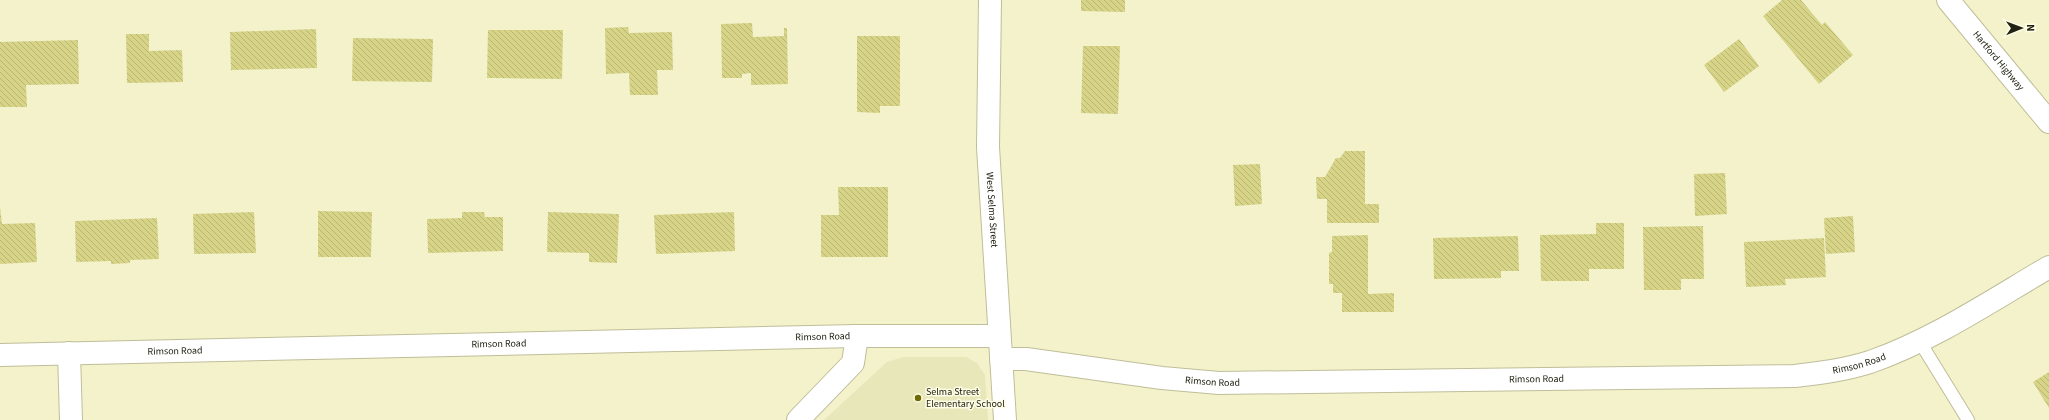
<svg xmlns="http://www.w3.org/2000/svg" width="2049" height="420" font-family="'Source Sans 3',sans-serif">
  <defs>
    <pattern id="building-back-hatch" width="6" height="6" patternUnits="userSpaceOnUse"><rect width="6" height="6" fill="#d7d488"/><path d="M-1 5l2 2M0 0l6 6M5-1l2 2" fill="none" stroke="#b8b674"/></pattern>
  </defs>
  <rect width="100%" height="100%" fill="#f3f2cb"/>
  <path fill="#e8e7b9" d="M903,357h63l11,6 8,12 3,45h-164l63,-58z"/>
  <path fill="url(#building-back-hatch)" d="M1081,0h44v12l-44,-1z
    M1782,0h19l21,25 3,-3 28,33 -34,29 -56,-68z
    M752,23l1,14 31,-1v-8h3l1,56 -37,1v-12l-9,1v4h-20l-1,-54z
    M628,27l1,6 43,-1 1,38h-16l1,25h-28l-1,-22 -23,1 -1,-46z
    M316,29l1,39 -86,2 -1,-38z
    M488,30h75l-1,49 -75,-1z
    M126,34h23v17l33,-1 1,32 -56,1z
    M857,36h43v70h-20v7l-23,-1z
    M353,38l80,1 -1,43 -80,-1z
    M1739,39l20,27 -35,26 -20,-27z
    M78,40l1,44 -53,1 1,22h-27v-65z
    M1083,46h37l-2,68 -37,-1z
    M1345,151h20v53h14v19h-52v-24h-10l-1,-22h9l11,-19h4z
    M1260,164l2,40 -27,2 -2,-41z
    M1725,173l2,41 -32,2 -1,-42z
    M838,187h50v70h-67v-42h18z
    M0,207l2,17 33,-1 2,39 -37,2z
    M318,211l54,1 -1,45h-53z
    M254,212l2,41 -62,1 -1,-40z
    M462,212h22l1,5h18v34l-75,2 -1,-34 35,-1z
    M548,212l71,2 -2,49 -28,-1v-9l-42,-1z
    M734,212l1,39 -79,3 -2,-39z
    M1853,216l2,36 -29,2 -2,-36z
    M157,218l2,41 -29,1v3l-19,1v-3l-35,1 -1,-41z
    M1596,223h28v46h-35v12h-48l-1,-46 56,-1z
    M1703,226l1,53h-23v11h-37l-1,-63z
    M1368,235v59l26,-1v19h-52v-19h-9v-9h-4v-31l3,-1v-16z
    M1518,236l1,35h-18v7l-67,1 -1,-41z
    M1824,238l2,39 -41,2 1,6 -40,2 -2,-45z
    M2049,372v36l-16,-26z"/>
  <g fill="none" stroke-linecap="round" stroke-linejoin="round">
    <defs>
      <path id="lane" d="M1920,342l48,78"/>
      <g id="street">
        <path d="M69,353l2,67"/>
        <path id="s1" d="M0,355l857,-19h142"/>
        <path id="s2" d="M1001,359h25l136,19 57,5 576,-7c25,-3 50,-6 75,-14 63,-22 121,-61 179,-95"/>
        <path d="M798,420l55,-57 4,-27"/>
      </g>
      <g id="secondary">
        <path id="s3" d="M990,0l-2,147 17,273"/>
        <path id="s4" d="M1948,0l101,122"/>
      </g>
    </defs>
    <use href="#lane" stroke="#bfbe99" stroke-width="14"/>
    <use href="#street" stroke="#bfbe99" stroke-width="24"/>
    <use href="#secondary" stroke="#bfbe99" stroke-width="24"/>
    <use href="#lane" stroke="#fff" stroke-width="12"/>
    <use href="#street" stroke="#fff" stroke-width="22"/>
    <use href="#secondary" stroke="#fff" stroke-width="22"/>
  </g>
  <circle fill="#706a05" stroke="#fefee7" stroke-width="1.5" cx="918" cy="398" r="4"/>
  <g text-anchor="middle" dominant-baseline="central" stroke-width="3" stroke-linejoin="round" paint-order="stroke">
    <g font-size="10" fill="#222214" stroke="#fefee7">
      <text stroke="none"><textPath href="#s4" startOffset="79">Hartford Highway</textPath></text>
      <text stroke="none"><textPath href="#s3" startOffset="210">West Selma Street</textPath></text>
      <text stroke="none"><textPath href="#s1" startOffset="823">Rimson Road</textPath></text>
      <text stroke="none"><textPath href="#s1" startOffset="499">Rimson Road</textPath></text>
      <text stroke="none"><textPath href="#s1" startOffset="175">Rimson Road</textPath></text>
      <text stroke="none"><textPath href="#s2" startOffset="861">Rimson Road</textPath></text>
      <text stroke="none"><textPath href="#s2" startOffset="537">Rimson Road</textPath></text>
      <text stroke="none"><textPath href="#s2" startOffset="213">Rimson Road</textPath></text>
    </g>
    <g font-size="10" fill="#222214" stroke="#fefee7" text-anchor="start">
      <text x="926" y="392">Selma Street<tspan x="926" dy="12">Elementary School</tspan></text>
    </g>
  </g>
  <g transform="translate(2021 28) rotate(89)" stroke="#fefee7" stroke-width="3" paint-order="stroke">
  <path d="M0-3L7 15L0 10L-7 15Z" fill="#222214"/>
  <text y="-6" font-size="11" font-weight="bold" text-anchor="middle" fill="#222214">N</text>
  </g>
</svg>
